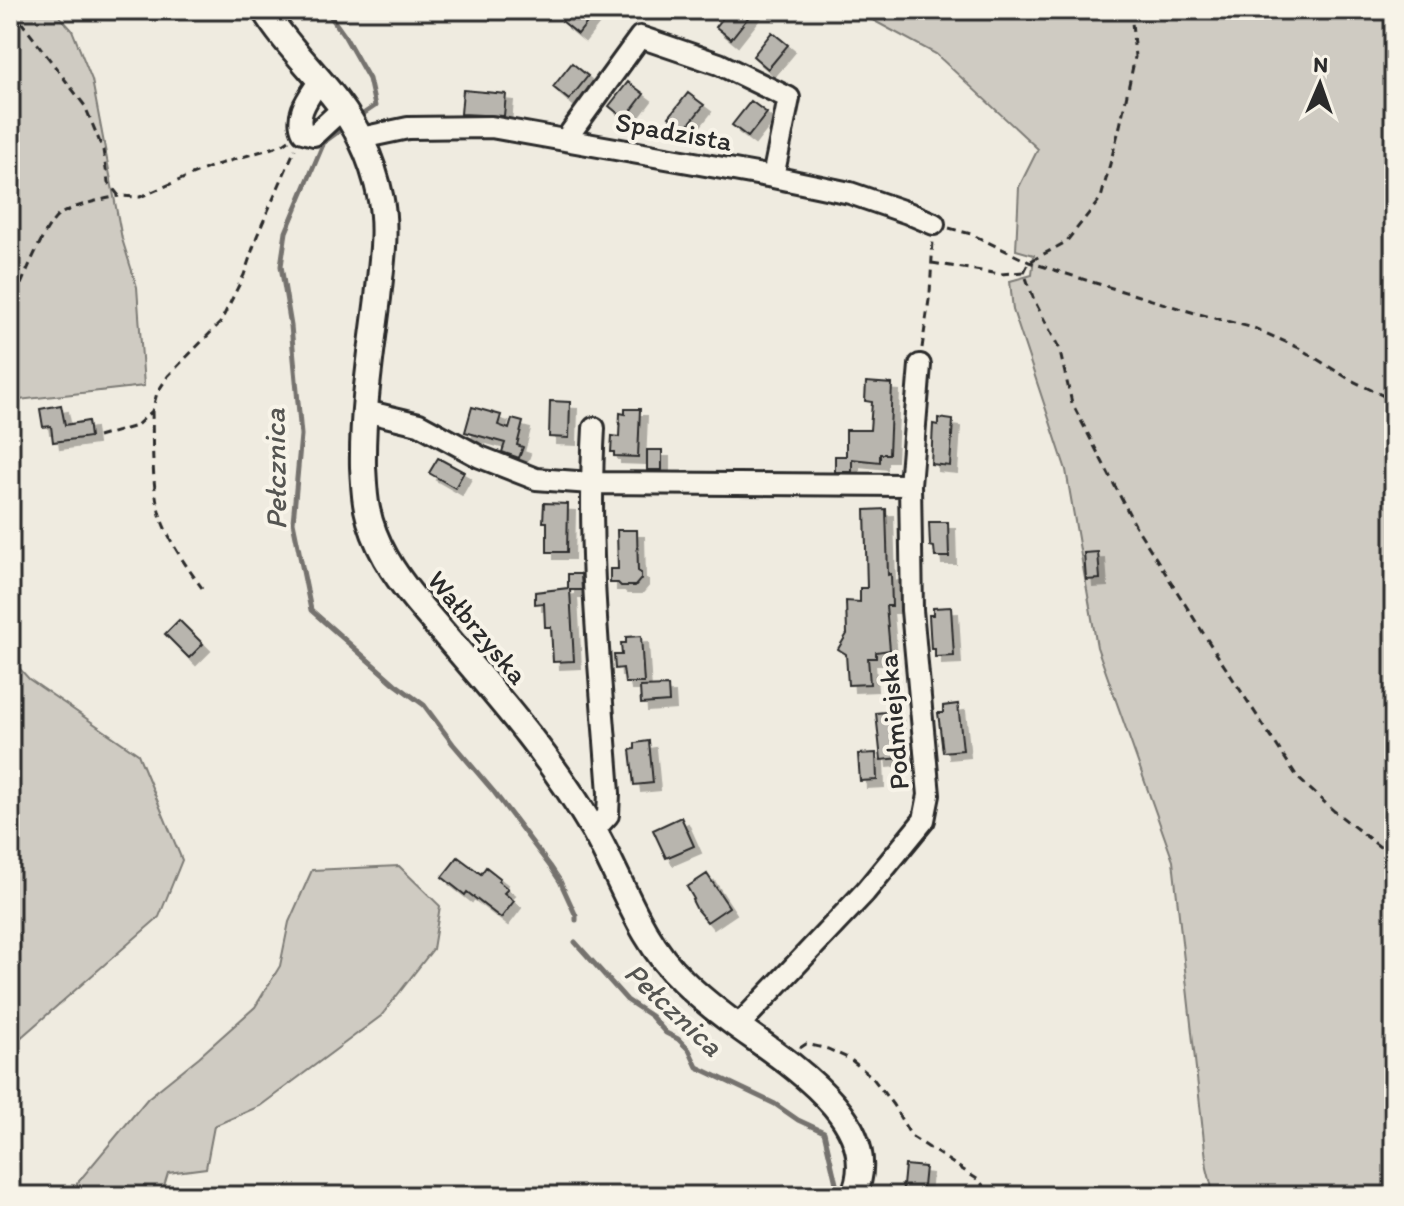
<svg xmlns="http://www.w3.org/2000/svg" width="1404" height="1206" font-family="Itim,sans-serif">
  <defs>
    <filter id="shadow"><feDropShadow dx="7" dy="7" stdDeviation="0" flood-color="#0004"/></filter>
  </defs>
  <rect width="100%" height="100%" fill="#efebe0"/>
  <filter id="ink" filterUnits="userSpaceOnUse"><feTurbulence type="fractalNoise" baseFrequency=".0125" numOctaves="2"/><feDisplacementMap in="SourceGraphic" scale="16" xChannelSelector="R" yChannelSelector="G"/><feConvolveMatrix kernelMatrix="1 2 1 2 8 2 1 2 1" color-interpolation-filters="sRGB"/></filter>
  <g filter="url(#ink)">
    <path fill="#cfcbc2" stroke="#7d7b76" stroke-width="2" d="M10,10h44l18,20 20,50 30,159 15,48 7,99 -134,15z
      M854,10h540v1186h-180l-7,-28 -34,-307 -76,-214 -31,-177 -53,-160 -3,-29 22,-6 2,-20 -18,-5 3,-63 19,-38 -102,-95z
      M10,658l19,21 109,75 44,106 -23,57 -149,130z
      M399,866l41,40 -7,43 -52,67 -121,90 -46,20 -8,42 -38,5 -7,23h-87v-9l74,-89 51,-41 56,-50 25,-41 9,-44 23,-52z"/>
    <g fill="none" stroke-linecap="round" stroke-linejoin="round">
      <path stroke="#74726e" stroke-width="5" d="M326,10l18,25 25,44 6,27 -18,12
        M346,126l-22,16 -38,90 -5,34 10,60 10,109 -8,87 18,88 84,74 29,21 29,39 41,48 56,74 10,15 16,35v4
        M575,942l52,58 24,16 15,17 12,6 11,11 8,17 78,37 23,16 26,12 14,60"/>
    </g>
    <path fill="#b8b5ae" stroke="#2b2b2b" stroke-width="2" filter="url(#shadow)" d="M571,10h26l-19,24 -16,-13z
      M729,10h25l-23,29 -15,-12z
      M772,32l16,13 -20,24 -15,-13z
      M572,63l16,13 -19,24 -16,-13z
      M628,82l16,12 -19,25 -16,-13z
      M463,90l43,4 -2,22 -43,-2z
      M688,93l16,12 -19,24 -16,-12z
      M751,101l16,12 -19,24 -16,-12z
      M866,382l26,2 -3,70h-9v8l-28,-3v13h-17v-16h11v-26h24l2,-28 -7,-1z
      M550,401l20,1 -1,36 -20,-1z
      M61,405l4,20 23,-4 2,16 -37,5 -2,-16 -8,1 -3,-18z
      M472,407l29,8 -3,10 11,4 3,-10 11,3 -6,23 6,2 -4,11 -17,-6 3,-9 -40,-11z
      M625,409h15l-2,48 -24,-1v-4h-3l1,-16 7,1 1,-24 5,1z
      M938,418l15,2 -3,46 -19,-2 2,-40 5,1z
      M647,450h15v20h-15z
      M438,458l26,14 -9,16 -26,-15z
      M544,503l24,1 -1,48h-20v-30h-4z
      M886,509l2,66 3,-1 1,32h-6l4,44 -14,2v6h-8l2,26 -22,1 -2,-31 -8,-5 9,-15 -1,-33 14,1v-14h7l-2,-78z
      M929,522h19l1,35h-14l-1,-10 -4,-1z
      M617,530h20l1,41 3,2v6l-6,7h-14l-3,-3h-8v-14h8z
      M1098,552l2,27 -14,1 -2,-27z
      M568,574h13l1,16h-12l4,71 -21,1 -2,-35h-6l-1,-24 -9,1v-12l33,-4z
      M951,607l3,49 -19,1v-8h-4l-2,-34h4v-7z
      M179,620l24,24 -14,14 -24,-24z
      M641,636l3,47h-19l-2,-15 -8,1 -1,-14h8l-1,-12h5v-6z
      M668,686l1,16 -28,2 -1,-17z
      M958,704l5,46 -20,2 -5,-39h5v-7z
      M896,711l5,47 -20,2 -5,-47z
      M649,741l4,42 -19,2 -4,-35 5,-1v-6z
      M876,753l1,27 -17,1 -2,-27z
      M681,817l13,29 -28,12 -13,-28z
      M458,857l23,17 5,-7 14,11 -2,3 10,8 -4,4 10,8 -13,17 -34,-26 -2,3 -23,-18z
      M707,874l22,33 -22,15 -10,-12 -5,-10 2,-1 -7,-12z
      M905,1165l20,2 -3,29h-20z"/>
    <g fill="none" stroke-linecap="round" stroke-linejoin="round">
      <defs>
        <path id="minor" d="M320,80c-10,16 -26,34 -17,52l11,3 28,-26
          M361,138l47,-10 83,-1 282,50 77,16 58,20 26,11
          M566,139l74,-102 79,27 70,34 -16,79
          M365,411l54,13 61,33 56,22 55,4 319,2
          M594,830l14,-15 1,-22c-9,-122 -22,-243 -15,-365
          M738,1026l127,-134 59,-72 5,-25 -17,-185 -2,-125 10,-120"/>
        <path id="major" d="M264,10c28,46 74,81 97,130 9,18 16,40 20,60 6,33 0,66 -3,98 -7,56 -16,112 -15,169 1,14 1,28 4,42 7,35 27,65 49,92 62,74 128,144 177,228 29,50 46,111 89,151 17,17 35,31 54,45 49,36 152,97 117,171"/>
      </defs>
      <use href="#minor" stroke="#2b2b2b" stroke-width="26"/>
      <use href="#major" stroke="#2b2b2b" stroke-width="30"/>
      <path stroke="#2b2b2b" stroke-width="3" stroke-dasharray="8 6" stroke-linecap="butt" d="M12,10l73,96 18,44 5,32 11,14 21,1 73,-31 69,-21 7,-5
        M1131,10l4,47 -15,69 -19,72 -35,44 -37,20 -5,10 10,28 25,48 13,55 63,122 77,122 86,131 36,33 60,47
        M949,228l22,6 58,28 63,20 103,31 59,15 45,20 50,31 45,22
        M932,263l68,11 23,-2
        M10,310c10,-21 32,-82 49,-95 13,-9 44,-16 60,-19
        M922,348l8,-55 3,-53
        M152,411c1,33 -1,76 9,107 8,24 26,49 41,70
        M98,437l38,-11 16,-15 5,-18 11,-17 52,-53 24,-48 13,-39 38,-87
        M800,1048l6,-4 22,5 22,10 22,18 21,28 18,31 66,43 16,17"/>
      <use href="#minor" stroke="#f7f3e8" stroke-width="20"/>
      <use href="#major" stroke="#f7f3e8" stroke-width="24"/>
    </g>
  </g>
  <g text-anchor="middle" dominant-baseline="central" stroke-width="8" stroke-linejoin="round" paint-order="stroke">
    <g font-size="28" fill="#2b2b2b" stroke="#f7f3e8">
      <text transform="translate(674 131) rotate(10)">Spadzista</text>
      <text transform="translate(478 627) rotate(50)">Wałbrzyska</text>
      <text transform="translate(893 722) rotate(-95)">Podmiejska</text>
    </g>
    <g font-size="30" font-style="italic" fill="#555552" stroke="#f7f3e8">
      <text transform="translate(275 469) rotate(-91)">Pełcznica</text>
      <text transform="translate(674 1009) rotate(43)">Pełcznica</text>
    </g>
  </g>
  <rect width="1404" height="1206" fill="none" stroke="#f7f3e8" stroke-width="40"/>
  <rect x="20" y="20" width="1364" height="1166" fill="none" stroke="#2b2b2b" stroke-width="3" filter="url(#ink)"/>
  <g transform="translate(1320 84) rotate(2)" stroke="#f7f3e8" stroke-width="6" paint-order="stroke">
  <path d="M0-6L14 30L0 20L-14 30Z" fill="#2b2b2b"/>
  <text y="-12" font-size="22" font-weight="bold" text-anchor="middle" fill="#2b2b2b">N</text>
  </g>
</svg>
